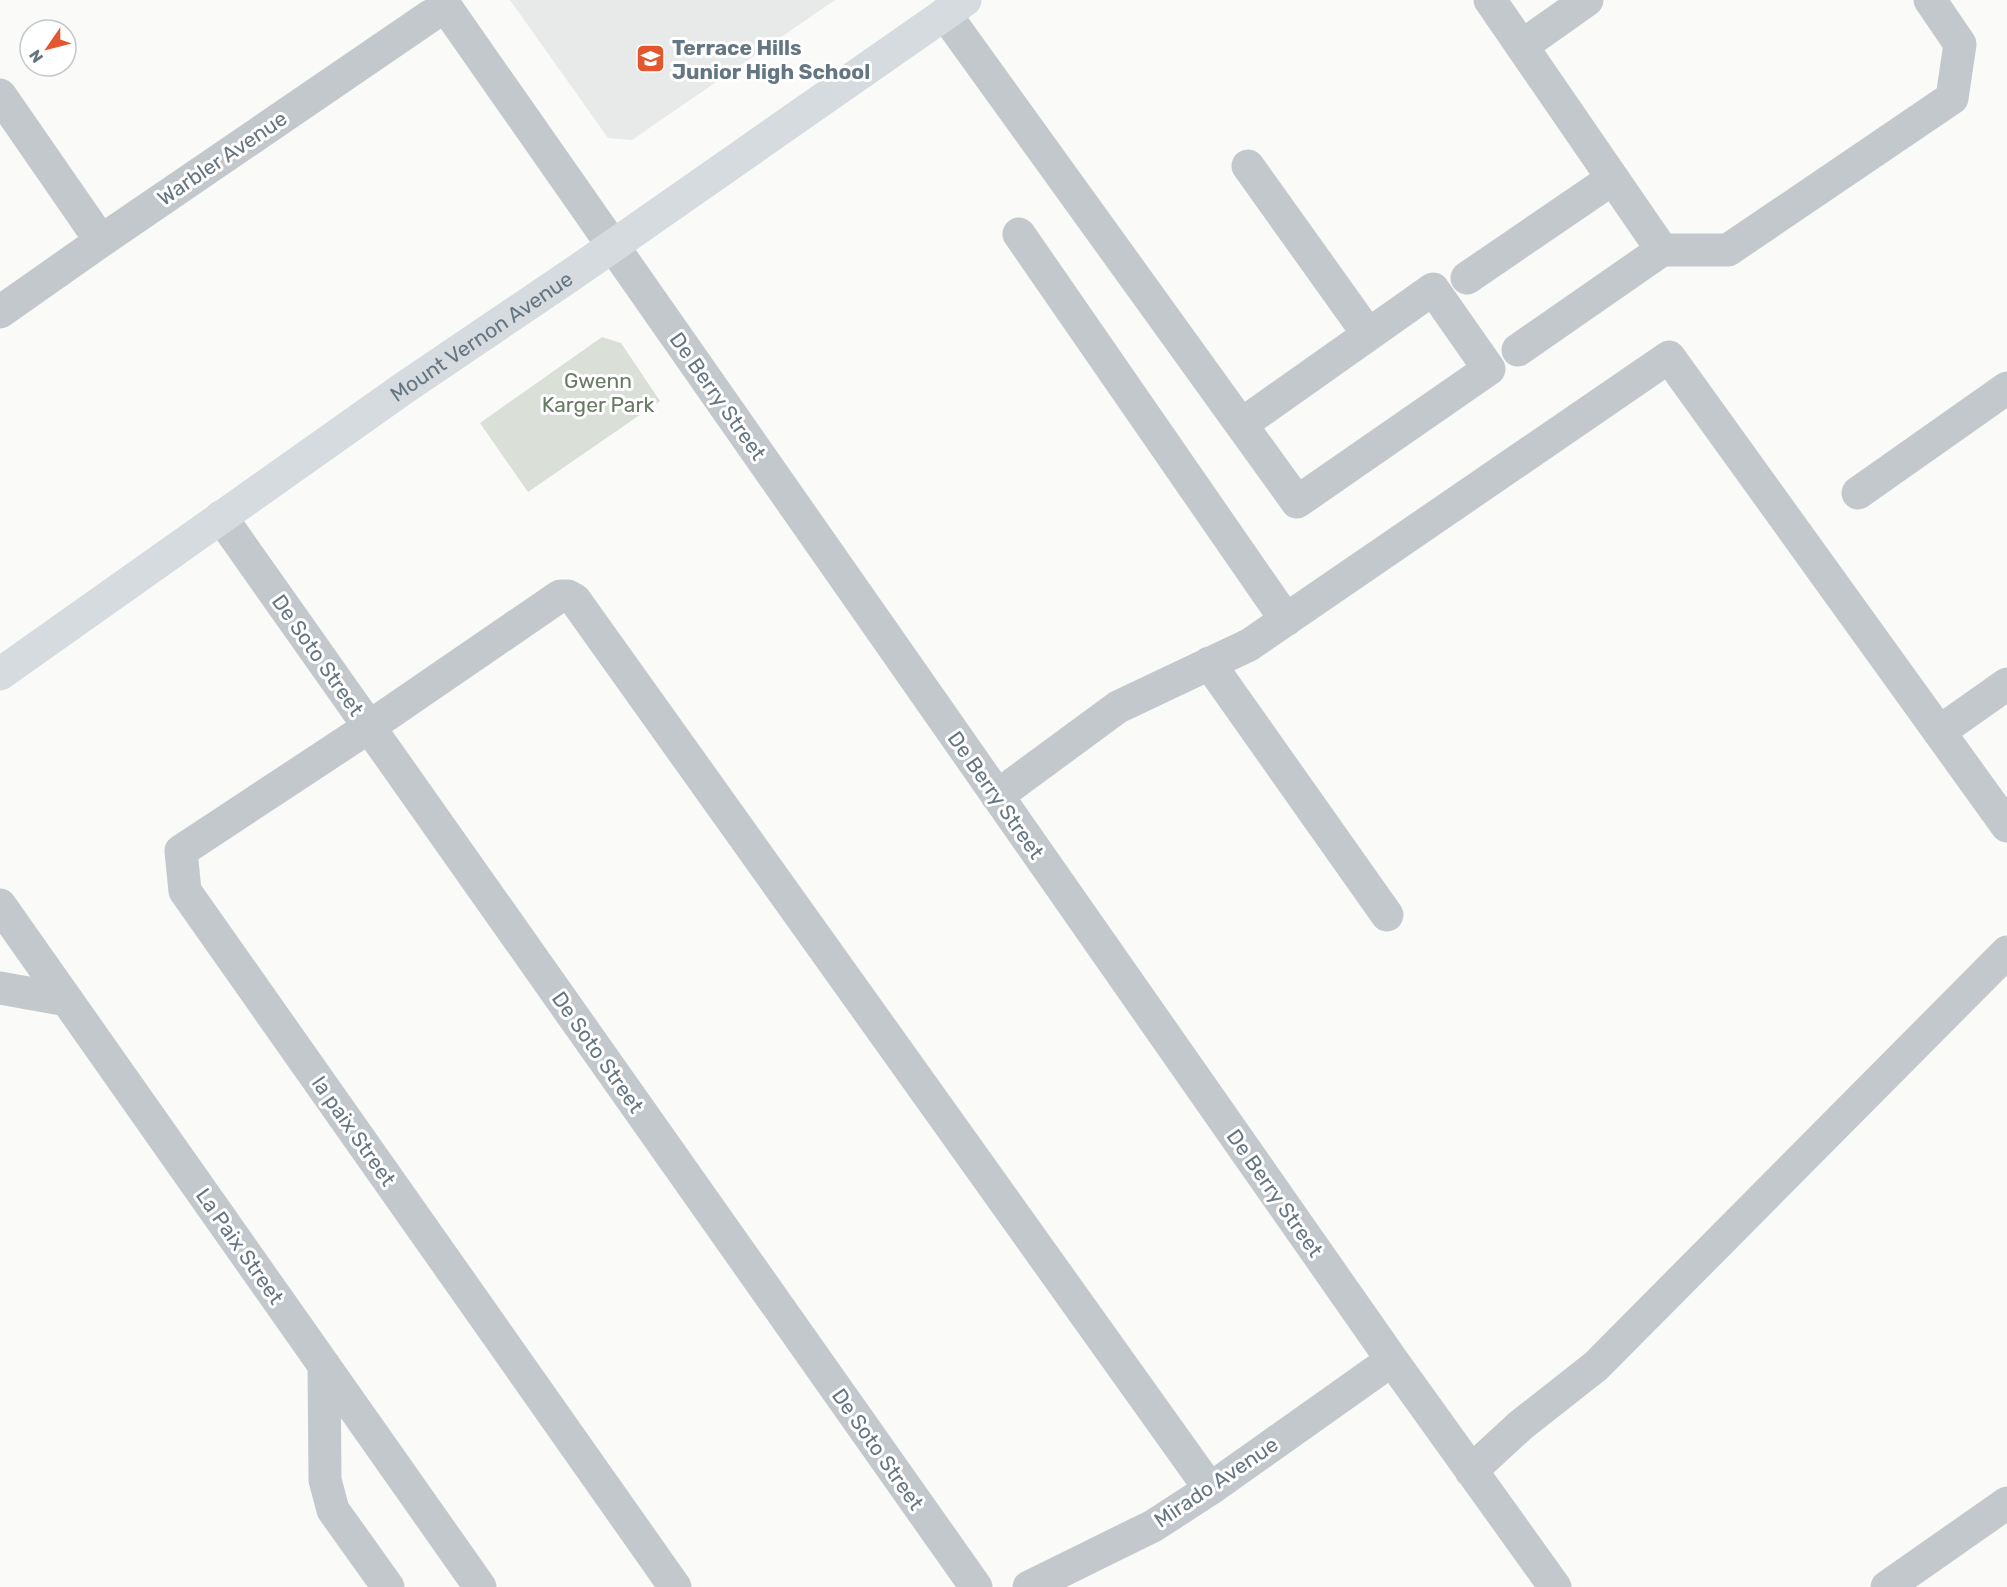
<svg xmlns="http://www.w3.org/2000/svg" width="2007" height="1587" font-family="Rubik,sans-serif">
  <rect width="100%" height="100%" fill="#fafaf8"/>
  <path fill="#e8e9e9" d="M510,0h325l-203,140 -24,-2z"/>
  <path fill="#dadfd7" d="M602,337l19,6 39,58 -132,91 -48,-69z"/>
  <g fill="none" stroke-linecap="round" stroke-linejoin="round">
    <path stroke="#c3c8cc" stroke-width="33" d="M441,0l951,1360 163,227
      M1490,0l172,250
      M945,14l352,488 192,-133 -56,-80 -191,135
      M1522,46l65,-46
      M0,95l101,146
      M1248,166l120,168
      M1019,234l267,386
      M1467,278l145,-99
      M0,312l101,-71 344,-235
      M1518,350l144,-100h66l224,-152 8,-54 -30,-44
      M1858,493l149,-105
      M221,517l755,1070
      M1209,663l178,252
      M1939,732l68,-48
      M997,796l121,-89 131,-62 420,-288 338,469
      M0,905l480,682
      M0,988l67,12
      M324,1365l1,115 8,30 55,77
      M1471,1471l50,-46 75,-59 411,-414
      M675,1587l-490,-696 -4,-40 188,-124 191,-131h8l7,4 635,889
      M1029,1587l124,-61 57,-37 182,-129
      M1887,1587l120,-84"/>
    <path stroke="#d6dbdf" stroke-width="33" id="s1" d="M0,674l404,-286 170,-115 391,-273"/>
  </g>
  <defs>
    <symbol id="school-square" viewBox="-11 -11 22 22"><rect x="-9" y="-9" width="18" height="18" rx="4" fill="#e4572e" stroke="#fff"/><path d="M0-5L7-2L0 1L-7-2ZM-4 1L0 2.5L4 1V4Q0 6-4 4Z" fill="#fff"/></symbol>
  </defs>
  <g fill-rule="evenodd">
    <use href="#school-square" x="634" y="42" width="33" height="33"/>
  </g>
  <g text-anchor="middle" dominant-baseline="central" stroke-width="6" stroke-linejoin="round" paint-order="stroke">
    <g font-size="21" font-weight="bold" fill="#657683" stroke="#fff" text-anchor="start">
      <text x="672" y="47">Terrace Hills<tspan x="672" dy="24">Junior High School</tspan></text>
    </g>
    <g font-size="21" fill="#657683" stroke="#fff">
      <text transform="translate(222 158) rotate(-34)">Warbler Avenue</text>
      <text stroke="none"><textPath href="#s1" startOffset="588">Mount Vernon Avenue</textPath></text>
      <text transform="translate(718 396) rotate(55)">De Berry Street</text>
      <text transform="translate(318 655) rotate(55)">De Soto Street</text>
      <text transform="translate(996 795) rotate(55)">De Berry Street</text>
      <text transform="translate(598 1052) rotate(55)">De Soto Street</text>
      <text transform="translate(354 1131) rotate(55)">la paix Street</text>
      <text transform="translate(1275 1193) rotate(55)">De Berry Street</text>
      <text transform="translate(240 1246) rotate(55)">La Paix Street</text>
      <text transform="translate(878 1449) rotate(55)">De Soto Street</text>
      <text transform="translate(1216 1482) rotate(-34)">Mirado Avenue</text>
    </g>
    <g font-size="21" fill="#687a64" stroke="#fff">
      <text x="598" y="380">Gwenn<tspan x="598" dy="24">Karger Park</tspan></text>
    </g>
  </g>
  <g transform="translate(48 48) rotate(235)"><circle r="28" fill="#ffffff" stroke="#c1c8cd" stroke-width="1.5"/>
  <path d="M0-4.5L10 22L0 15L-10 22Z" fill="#e4572e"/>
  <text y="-9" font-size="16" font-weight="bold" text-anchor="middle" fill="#657683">N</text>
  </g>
</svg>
